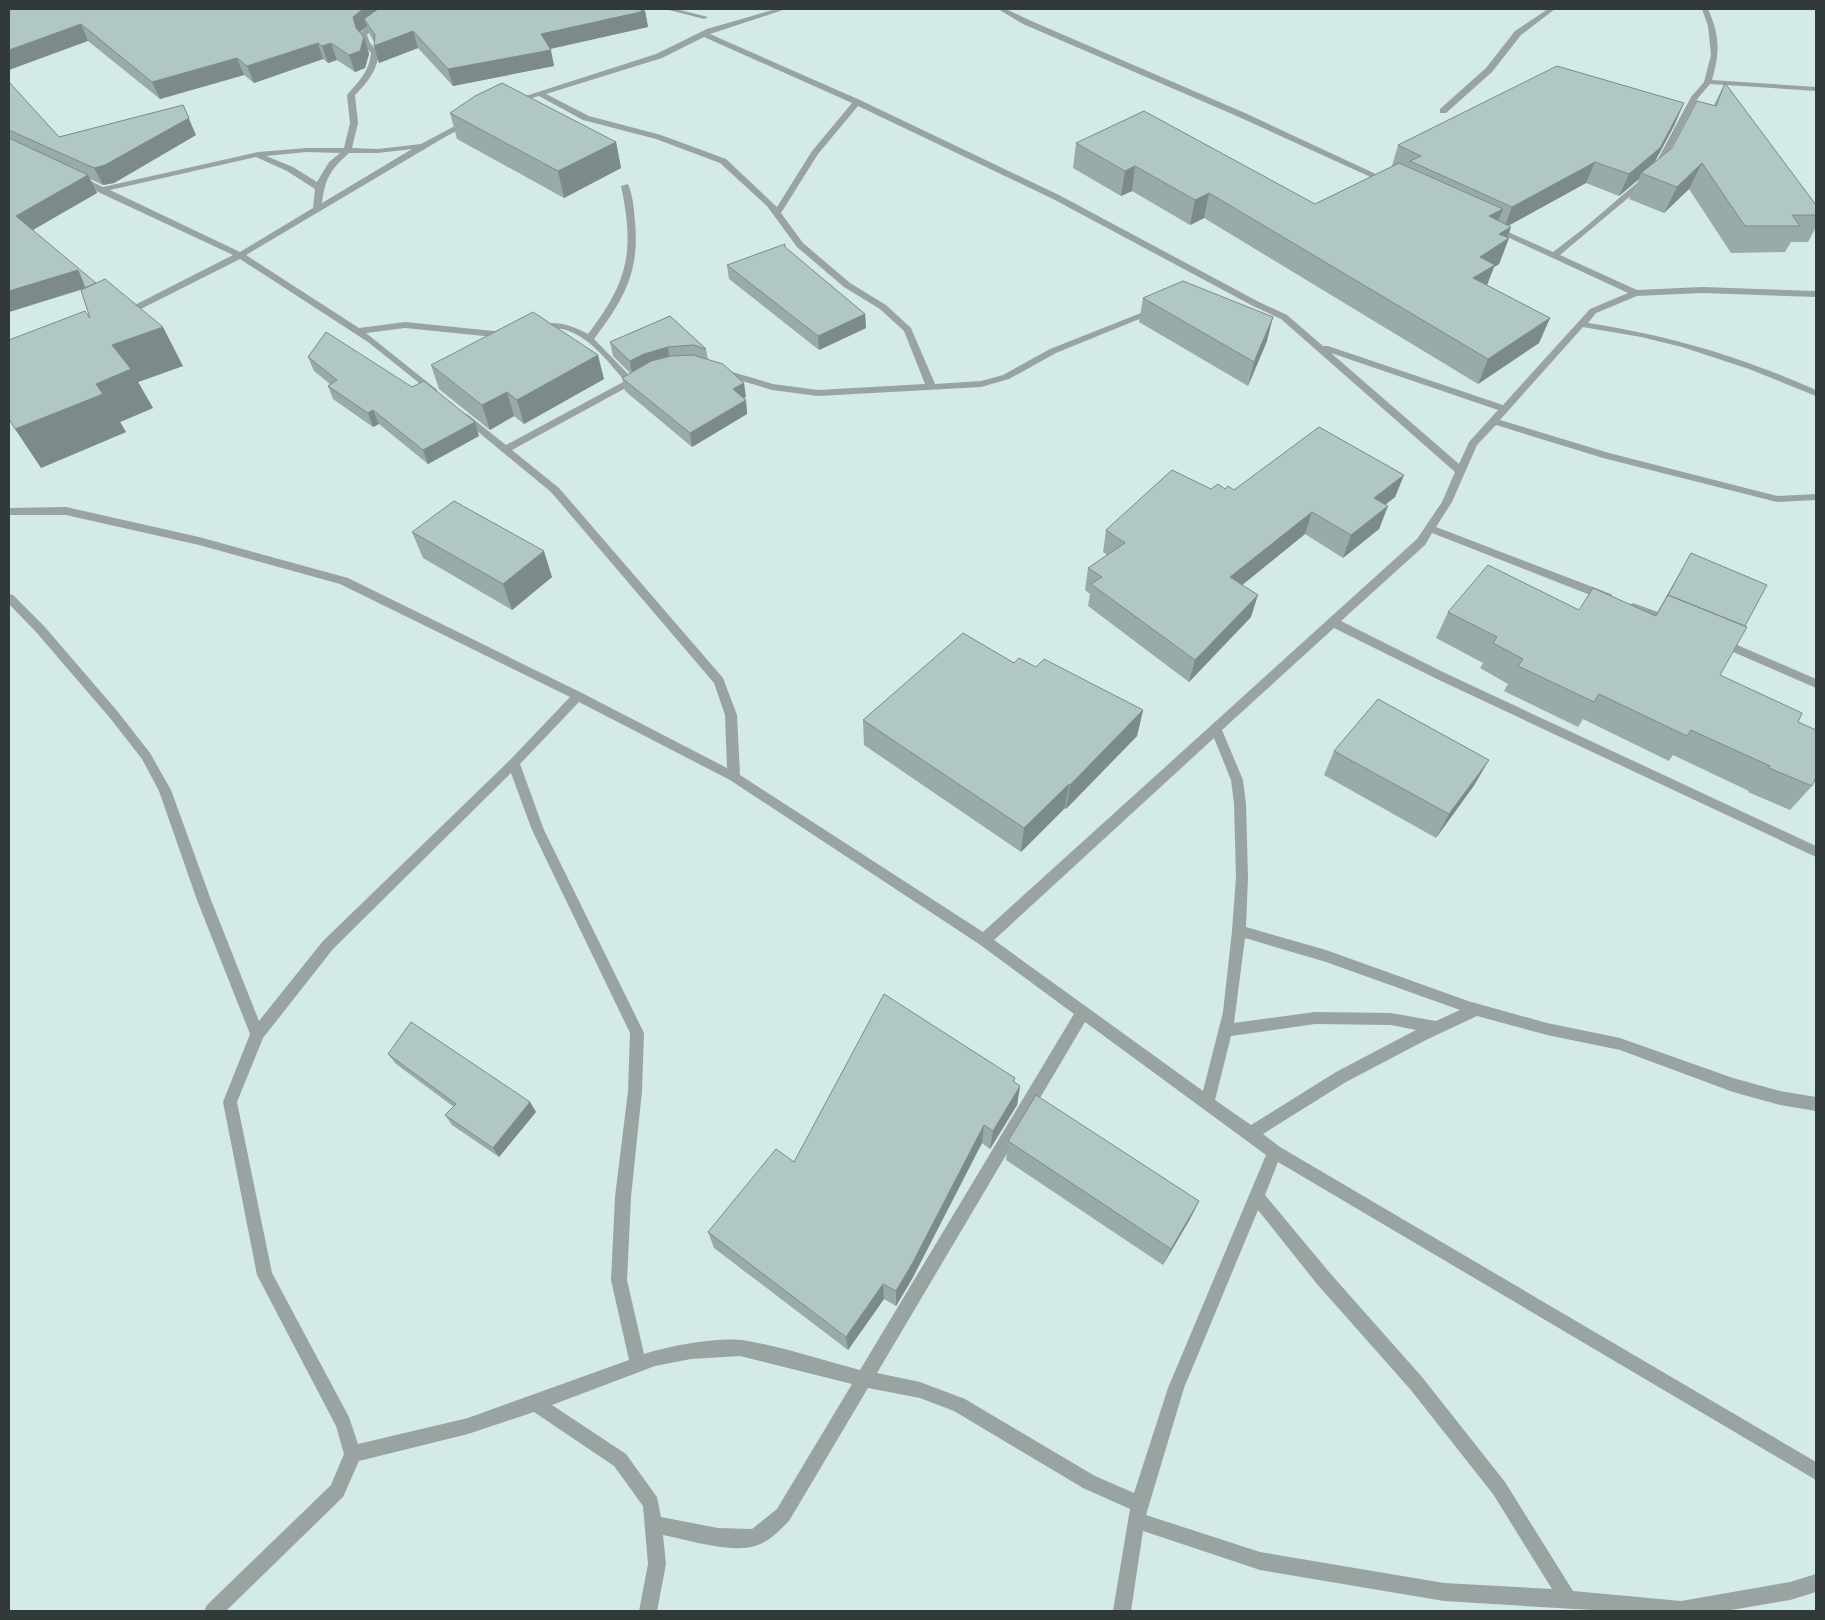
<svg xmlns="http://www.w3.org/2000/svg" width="1825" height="1620" font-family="'Source Serif 4',serif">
  <rect width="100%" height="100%" fill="#d3eae8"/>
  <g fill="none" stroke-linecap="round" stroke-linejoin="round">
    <path fill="#99a3a2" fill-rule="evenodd" d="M665,9h11l32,8 -4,2z
      M776,9h10l-76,25 150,66 199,95 200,107 28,13 36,31h5l175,59 87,-96 38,-16 -140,-65 7,-2 58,26 30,-23 69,-59 39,-73 13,-15 7,-27 -3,-29 -6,-17h6c12,27 12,43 4,71l104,7v4l-106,-7 -12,14 -40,75 -98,82 77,35 65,-3 114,4v6l-114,-4 -65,3 -41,17 -8,10c83,13 151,33 228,67v6l-67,-27 -67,-22 -41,-10 -58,-10 -83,93 109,33 168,43 39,-2v6l-39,2 -174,-44 -107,-33 -19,20 -25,57 -16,25 175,67 2,3 -2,3h-8l-171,-67 -7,12 -84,76 106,53 369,172v11l-377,-177 -105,-52 -112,102 21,50 3,24 2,73 -2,50 80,23 142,51 79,22 73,15 113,40 47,13 36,6v14l-36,-6 -47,-13 -113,-42 -73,-15 -70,-19 -51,24 -80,42 -83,52 17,13 536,315v18l-538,-318 -13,33 64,77 93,105 83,105 68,109 108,10 109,-19 26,-8v18l-26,8 -65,11h-117l-164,-10 -184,-31 -117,-39 -12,80h-18l17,-102 -47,-21 -129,-77 -34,-13 -52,-10 -79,133c-11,11 -22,23 -38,26 -25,5 -63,-7 -88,-12l3,29 -9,47h-18l9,-47 -5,-58 -29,-40 -80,-54 -66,22 -109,27 -16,36 -117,114h-22l3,-6 124,-120 13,-31 -8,-28 -79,-151 -34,-173 27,-68 -53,-134 -38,-109 -17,-32 -32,-41 -74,-86 -27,-28v-10l4,1 31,31 74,86 32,41 21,37 40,110 48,121 64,-80 187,-181 60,-63 -230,-113 -141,-39 -133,-30h-57v-7l57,-1 133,30 149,41 234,115 145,75 -2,-53 -11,-32 -163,-191 -92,-76 2,-2h6l39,31 119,-64c-17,-19 -36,-46 -63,-52 -9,-2 -19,5 -27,-1 15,-11 39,-2 53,6 40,-52 47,-83 33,-148l7,-2c5,11 6,26 7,38 5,50 -12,79 -41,117l38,39 7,-3 5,3 -132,72 47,38 164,190 14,37 3,60 243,157 434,-393 25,-37 13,-30 -174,-153 -28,-13 -200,-107 -195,-93 -40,48 -37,59 22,30 47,40 36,22 25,23 24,56 46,-3 22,-6 47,-26 101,-40 3,-1 5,3 -103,42 -47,26 -28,8 -163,9 -46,-6 -53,-16 -2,-2 5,-3 51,15 45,6 107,-6 -21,-53 -24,-22 -36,-22 -47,-40 -30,-41 -47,-43 -64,-24 -73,-19 -44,-24 -25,7 -4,-2 146,-47 51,-25zM704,37l148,66 -40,48 -35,56 -51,-48 -65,-24 -72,-19 -43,-22 116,-36zM1331,353l167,57 -29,32 -10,22zM579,702l151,78 249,164 95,70 -214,356c-37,-10 -80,-24 -118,-30 -24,-3 -76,6 -98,14l-17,-74 4,-83 11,-106 2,-58 -100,-203 -24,-66zM1214,738l17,42 3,24 2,73 -4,54 -9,81 -20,79 -209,-151zM511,773l21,57 98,203 -2,58 -13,106 -4,83 18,80 -161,58 -110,26 -9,-27 -77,-144 -35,-171 26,-64 70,-89zM1245,938l81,24 134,48 -24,11 -45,-8 -76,-1 -81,11zM1085,1022l181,133 -98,233 -34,105 -39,-17 -130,-77 -45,-17 -43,-9zM1315,1024l76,1 25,5 -80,42 -85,53 -36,-25 16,-64zM1258,1210l59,74 93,105 83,105 59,95 -108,-6 -184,-31 -114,-37 38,-127zM740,1356l112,28 -75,125 -25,20 -34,-1 -57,-11 -4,-20 -31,-43 -74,-49 103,-39 36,-7z
      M998,9h8l23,11 216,93 148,69 -7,2 -147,-67 -216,-93z
      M1548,9h7l-34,26 -29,37 -46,41h-6v-4l46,-41 29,-37z
      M379,20l6,1 -10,6 -8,8 3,8 9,10c-2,18 -12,30 -24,42l3,28 -6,25 26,1 43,-5 45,-24 7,2 -28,15 -199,118 113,73 46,-6 89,9 17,-1v4l-17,3 -89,-9 -39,5 70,56 2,2 -5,3 -65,-52 -128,-83 -113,57h-6v-4l112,-57 -135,-63 -22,-11v-4h6l21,10 155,-35 49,-4h37l6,-25 -3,-28c12,-14 22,-23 24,-42l-8,-9 -4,-9 10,-12zM412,149l-90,54c3,-25 9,-34 27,-50h29zM307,152l33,1 -11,9 -12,20 -24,-15 -27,-11zM256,157l31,14 28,18 -2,19 -73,44 -130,-62z
      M1633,603l41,15 2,3 -6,4 -41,-15 -2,-3z
      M1721,638l95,41v9l-99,-43 -2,-3 2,-3z"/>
  </g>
  <path fill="#98aba9" d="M9,9l636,2 3,16 -98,22 4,17 -101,20 -35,-38 -39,15 -5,-21 -4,-7 -3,-9 -7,6 4,5 5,17 -4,14 -10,4 -18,-12 -9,3 -5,-4 -69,24 -10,-8 -84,24 -72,-58z
    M9,82l50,55 137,-2 -82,48 -11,2 -13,-6 7,14 -65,37 151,136 -45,16 15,26 -33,14 6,10 -85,36 49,-150 -9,-28 -72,22z
    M1725,83l91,122v22l-8,15h-17l-6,10 -54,1 -42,-64 -25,24 -35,-14 10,-20 -20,17 -33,-13 -78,43 3,1 -4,10 2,1 -10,26 -5,3 -7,18 63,33 -11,25 -61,41 -274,-166 -14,7 -58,-34 -11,5 -48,-28 3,-25 239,61 78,-38h-1l6,-21 277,-21 -21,39 18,-15 42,-43z
    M450,113l166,29 5,26 -57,30 -107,-59z
    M785,247l80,67 1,14 -47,22 -90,-71 -2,-14z
    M1143,298l124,43 -19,45 -109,-64z
    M670,316l36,33 2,11 38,37 -3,1 3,2 1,14 -55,33 -67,-56 -3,-13 8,-5 -17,-17 -3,-14z
    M308,357l171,79 -51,28 -49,-40 -6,3 -40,-28 -5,-13 2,-2 -16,-13z
    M431,365l173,14 -80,45 -10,-8 -24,14 -51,-41z
    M1404,475l-9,22 -10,8 3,1 -9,23 -36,29 -38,-24 -63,51 9,32 -62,65 -101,-76 2,-12 -5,-4 3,-22 19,-13 -4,-3 3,-22 105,-41h14l9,1z
    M412,532l140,45 -40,33 -89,-52z
    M1691,553l54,73 -25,49 78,47 14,64 -22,24 -42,-18 1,-1 -76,-36 -4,6 -86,-42 -5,8 -74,-36 4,-7 -28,-16 3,-5 -47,-25 12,-26 131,-2 76,6z
    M1014,663l22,4 107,43 -6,26 -71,73 -1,-1 -44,44 -157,-107 -1,-25z
    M1334,751l141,33 -39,54 -112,-63z
    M388,1054l142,48 6,10 -37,45 -47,-32 -7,-10 9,-8 -58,-43z
    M1015,1078l-1,4 6,4 -3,19 -27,44 -8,-6 -70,136 -16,27 -12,-7 -36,51 -134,-102 -6,-16 86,-70z
    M1008,1141l191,60 -9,18 -27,46 -157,-105z"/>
  <path fill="#7c8b8a" d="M363,9h43l-42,10 3,7 -9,8 -5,-17z
    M645,11l3,16 -103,23 -4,-16z
    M81,24l7,17 -79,29v-20z
    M413,31l5,17 -39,15 -5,-17z
    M364,37l5,17 -4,14 -10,4 -6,-17z
    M318,43l5,16 -69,24 -7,-17z
    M331,43l6,17 -9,3 -6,-17z
    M551,50l3,16 -101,20 -5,-17z
    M237,58l7,17 -84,24 -8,-17z
    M1684,103l-9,21 -24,45 -10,4 -2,6 -20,17 10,-22z
    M183,105l13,30 -82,48 -11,2 -9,-17z
    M616,142l5,26 -57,30 -6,-27z
    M1595,162l-9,21 -82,45 8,-21z
    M1702,163l-13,26 -25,24 13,-26z
    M1135,166l-3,25 -11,5 4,-25z
    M88,175l9,18 -71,41 -10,-18z
    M1209,193l-5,25 -14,7 5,-25z
    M1503,209l-10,25 -4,-18z
    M1511,227l-5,14 3,-3 -10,26 -5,3 -9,23 -22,13 17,-46 19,-23z
    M78,270l10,17 -79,25v-21z
    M865,314l1,14 -47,22 -1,-14z
    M1273,317l-6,24 -19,45 6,-24z
    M1550,318l-11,25 -61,41 10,-25z
    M163,327l20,39 -45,16 15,26 -33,14 6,10 -85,36 -26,-39 81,-45 16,-39z
    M668,347l2,14 -38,14 -2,-14 14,-7z
    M598,355l6,24 -80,45 -7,-24z
    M744,383l2,14 -12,5 -1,-13z
    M507,392l7,24 -24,14 -8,-25z
    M746,400l1,14 -55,33 -2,-14z
    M373,410l6,14 -6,3 -5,-14z
    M475,422l4,14 -51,28 -5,-14z
    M1404,475l-9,22 -29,23 8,-22z
    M1388,506l-9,23 -36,29 8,-23z
    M1312,512l-7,22 -80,65 5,-22z
    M544,551l8,26 -40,33 -9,-26z
    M1258,595l-7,22 -62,65 6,-22z
    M1143,710l-6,26 -71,73 4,-24z
    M1489,760l-14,24 -39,54 13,-24z
    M1069,784l-4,24 -44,44 3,-24z
    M1020,1086l-3,19 -27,44 3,-18z
    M530,1102l6,10 -37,45 -6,-9z
    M984,1125l-2,18 -70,136 -16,27v-15z
    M1199,1201l-9,18 -27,46 8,-16z
    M883,1284l1,15 -36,51 -2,-13z"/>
  <path fill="#b1c7c5" stroke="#7c8b8a" d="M9,9h354l-10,8 3,11 8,9 -4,14 -11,4 -18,-12 -9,3 -4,-3 -71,23 -10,-8 -85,24 -71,-58 -72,26z
    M378,9h257l10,2 -104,23 10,16 -103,19 -35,-38 -39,15 1,-11 -11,-16z
    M1557,66l127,37 -24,45 -31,26 -34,-12 -83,45 -102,-46 11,-5 -23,-11z
    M9,82l50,55 124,-32 6,13 -84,47 -11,3 -85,-38z
    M502,83l114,59 -58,29 -108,-58 25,-17z
    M1725,83l91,122v10h-24l8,11h-55l-43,-63 -25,24 -36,-14 31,-25 25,-47 19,5z
    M1144,111l171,93 84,-41 104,46 -14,7 22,11 -12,7 10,4 -29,19 15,8 -22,13 77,40 -62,41 -279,-166 -14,7 -60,-34 -10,5 -49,-28z
    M9,138l79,37 -72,41 80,67 -11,5 -7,-18 -69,21z
    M785,244v3l80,67 -47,22 -91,-71z
    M105,279l58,48 -51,18 19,24 -35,15 7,10 -88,35 -6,-10v-79l76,-29 5,7 -9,-28z
    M1183,281l90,36 -19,45 -111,-64z
    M533,312l65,43 -81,45 -10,-8 -25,13 -51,-40z
    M670,316l36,33 -13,-4 -25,2 -24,7 -14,7 -20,-19z
    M326,332l86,55 12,-6 51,41 -52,28 -50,-40 -5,3 -40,-27 9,-6 -29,-23z
    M693,355l30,9 21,19 -11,6 13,11 -56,33 -68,-55 29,-17 20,-5z
    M1319,427l85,48 -30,23 14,8 -37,29 -39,-23 -82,65 28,18 -63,65 -104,-76 11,-7 -14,-9 37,-25 -19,-13 66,-60 39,19 7,-5 7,5 3,-3 6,4z
    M454,501l90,50 -41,33 -91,-52z
    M1691,553l76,32 -22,41 -77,-31 -1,2z
    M1488,565l91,45 14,-22 63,28 12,-21 79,32 -27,48 82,38 -4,9 18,8v47l-4,9 -43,-18 1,-2 -79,-36 -4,6 -88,-42 -5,8 -76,-36 5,-7 -30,-16 4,-6 -49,-25z
    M963,633l51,30 5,-5 17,9 8,-8 99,51 -73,75 -1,-1 -45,44 -161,-108z
    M1378,699l111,61 -40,54 -115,-63z
    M884,994l131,84 -2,3 7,5 -27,45 -9,-6 -72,139 -16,27 -13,-7 -37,53 -138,-105 68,-83 18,13z
    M411,1022l119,80 -37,46 -48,-33 11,-11 -68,-50z
    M1036,1095l163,106 -28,48 -163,-108z"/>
  <rect width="1825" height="1620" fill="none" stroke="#313a39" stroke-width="20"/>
</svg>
